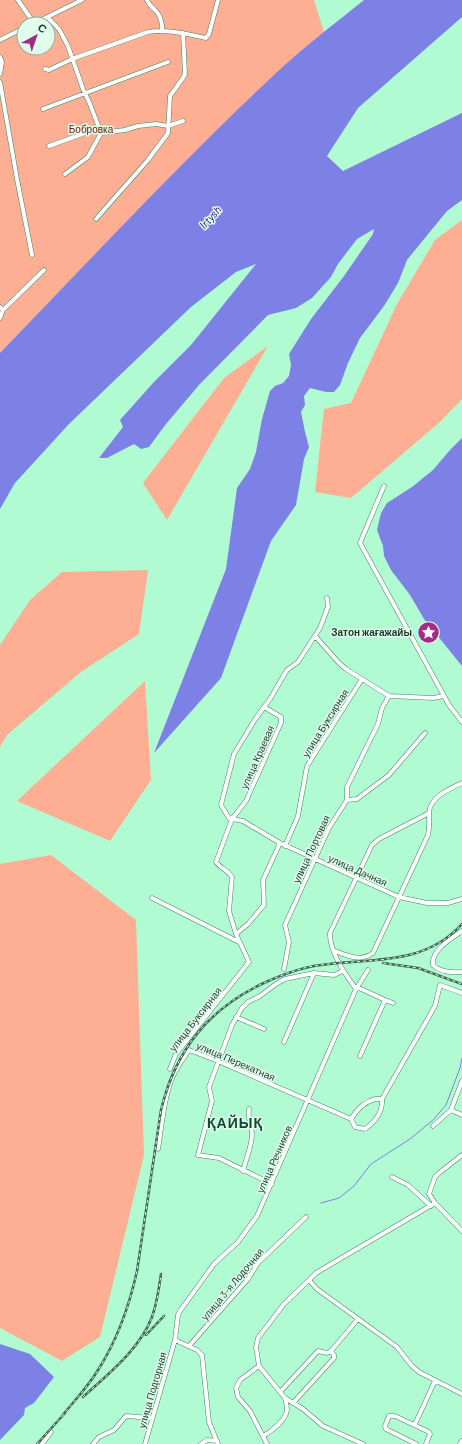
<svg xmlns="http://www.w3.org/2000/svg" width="462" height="1444" font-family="Barlow,sans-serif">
  <rect width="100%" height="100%" fill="#b1fbd2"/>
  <path fill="#feae92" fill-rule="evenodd" d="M0,0h314l10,32 -47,41 -132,130 -145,150zM24,24h24v24h-24z
    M462,220v179l-22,23 -89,76 -36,-6 9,-83 27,-6 46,-99 38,-64z
    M268,346l-101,174 -24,-37 81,-105z
    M148,570l-9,64 -58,38 -74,63 -7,12v-102l30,-45 32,-28z
    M145,681l6,99 -41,61 -93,-40z
    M51,855l85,65 8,235 -44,182 -38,24 -62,-33v-464z"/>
  <path fill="#7d81e5" d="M364,0h98v17l-104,91 -31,48 16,15 119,-58v87l-15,11 -40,49 -9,23 -14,23 -24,32 -12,25 -8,22 -6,7h-8l-16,-4 -6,8 1,9 -4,7 4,20 4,15 -5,12 -8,46 -25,36 -50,137 -67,75 72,-184 11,-81 13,-19 6,-17 6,-33 8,-28 5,-5 8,-3 6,-7 2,-11 -2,-11 22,-35 33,-43 29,-42 1,-5 -17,10 -19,25 -7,13 -19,21 -16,10 -28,7 -69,70 -33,39 -17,23 -8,2 -7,-5 -27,14h-8l24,-31 -3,-7 33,-37 38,-38 65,-81 -20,8 -45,35 -122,117 -54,59 -15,26v-156c91,-94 180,-190 276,-280 28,-26 58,-49 88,-73z
    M462,438v228l-38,-47 -14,-24 -19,-25 -7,-14 -1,-10 -6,-16 4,-17 6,-10 25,-16 21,-17 17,-20z
    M0,1344l30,10 24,23 -20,26 -9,5 -1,7 -24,25z"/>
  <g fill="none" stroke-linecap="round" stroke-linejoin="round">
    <path stroke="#7d81e5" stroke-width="1" d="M321,1203l18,-5 15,-12 17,-22 39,-25 23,-19 13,-15 14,-37 2,-10"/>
    <defs>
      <path id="minor" d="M18,0l16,23
        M147,0c2,5 4,6 8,10 5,4 8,15 7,21
        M47,17l12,12 9,17 15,43 7,15 11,29
        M33,24l49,-24
        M0,40l24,-12
        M0,57l2,5 -2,12
        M45,69l4,1 23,-11 76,-27c19,-3 39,2 58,6l3,-4 9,-34
        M0,82l17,97 15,76
        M43,109l125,-47
        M49,146l50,-18
        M65,174l23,-17 13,-24 24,-3 13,-4 18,-2 12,2 15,-5
        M96,219l52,-59 20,-27 2,-37 13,-18 2,-4 -2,-41
        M0,307l3,3 -3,8
        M3,310l41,-40
        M384,486l-24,57 89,162 13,17
        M315,636l24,27 7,6 43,27 44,2 11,-2
        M347,800l10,-1 32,-24 36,-42
        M232,819l11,2 37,22 119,54 28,6h21l14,-4
        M232,819l14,-18 35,-78v-6l-17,-10
        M285,846l13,-30 9,-50 55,-87
        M152,898l87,44
        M462,931c-10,7 -31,19 -29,34 7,7 20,8 29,7
        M236,934l12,-10 16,-19 -1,-25 17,-37
        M335,951c12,5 26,11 38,2l55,-118c2,-8 1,-14 1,-22 1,-16 20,-24 33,-30
        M284,969l5,-27 -4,-17 44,-97 18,-28v-13l31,-63 4,-16 7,-12
        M385,1000l8,3
        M236,1017l28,12
        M284,1042l30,-69
        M360,1056l25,-56 -26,-12 -3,1 12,-19
        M170,1069l6,-15 73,-92 -13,-28 -7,-23 3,-34c-4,-7 -12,-9 -16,-15l16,-43 -3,-1 -8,-13 13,-51 22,-36 14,-19 17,-29 11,-8 22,-34 8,-21 -1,-9
        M375,1099h7c1,13 -7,23 -17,30l-10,-2 -4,-8c6,-10 13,-17 24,-20z
        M382,1099l53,-93 5,-21 22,8
        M451,1110l11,5
        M433,1126l18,-16 11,-29
        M158,1149c4,-24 6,-54 16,-75 4,-9 10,-16 15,-24l29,11 133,58
        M243,1171c3,-12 9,-25 9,-37 0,-10 -5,-15 -3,-25
        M392,1177l16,8 23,21
        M272,1184l-53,-26 -21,-3 14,-54 -3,-14 23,-62 10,-17 6,-6 12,-6 16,-12 9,-5 29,-6 20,2 9,-4
        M435,1203l27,28
        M309,1280l8,9 80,58 15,19 7,6 43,22
        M175,1340l22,10 5,5 7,67 9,22
        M189,1346l59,-67 10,-16 48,-46
        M259,1366l26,32 18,11 20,17 40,18
        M280,1392l38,-41 9,2 4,-2 27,-32
        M293,1403l41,-45v-3l-3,-4
        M415,1424l20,-43
        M263,1436c8,-4 23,-16 24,-26 0,-4 -1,-8 -2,-12
        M42,1444l9,-12
        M93,1444l6,-7 15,-7 12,-14 26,2
        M145,1444l30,-104 3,-25 2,-4 34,-47 24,-22 19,-26 99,-227c-10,-14 -27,-37 -26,-56l42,-88 7,-6 50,-26
        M201,1444l6,-4 10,1
        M267,1444l-17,-33 -12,-14 -2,-9 4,-8 19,-14 -3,-19 2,-9 26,-34 25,-24 7,-7 119,-70 -6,-9 6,-17 4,-4 23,-18
        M416,1444l-30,-15 -1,-3 4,-10h6l34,16 1,2 -4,10"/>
      <path id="trunk" d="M461,1444l1,-2"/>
    </defs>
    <use href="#minor" stroke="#3e8561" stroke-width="5"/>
    <use href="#trunk" stroke="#3e8561" stroke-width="7"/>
    <use href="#minor" stroke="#fff" stroke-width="4"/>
    <use href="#trunk" stroke="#fff" stroke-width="6"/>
    <defs>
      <path id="rail" d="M383,963l35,5 44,16
        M146,1335l18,-19
        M83,1397c25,-23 57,-48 69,-80 5,-14 7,-28 9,-43
        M62,1416c12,-15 26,-29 36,-46 20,-31 31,-63 39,-99l24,-161c15,-61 48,-102 105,-128 18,-8 36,-15 55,-17 51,-7 103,1 141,-41
        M37,1444l28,-31"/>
    </defs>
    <use href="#rail" stroke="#3f6752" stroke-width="2.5"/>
    <use href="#rail" stroke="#e0fcec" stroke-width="1" stroke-dasharray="3" stroke-linecap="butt"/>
  </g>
  <defs>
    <symbol id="sight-disc" viewBox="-11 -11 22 22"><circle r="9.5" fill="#a32d86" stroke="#e0fcec"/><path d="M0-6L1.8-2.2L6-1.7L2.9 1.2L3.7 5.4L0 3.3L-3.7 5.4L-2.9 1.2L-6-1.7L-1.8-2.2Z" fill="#fff"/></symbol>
  </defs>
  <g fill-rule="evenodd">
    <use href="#sight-disc" x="416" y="620" width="25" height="25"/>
  </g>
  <g text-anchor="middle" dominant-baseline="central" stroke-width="3" stroke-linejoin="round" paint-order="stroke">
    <g font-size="10" fill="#601a00" stroke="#e0fcec">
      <text x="91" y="129">Бобровка</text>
    </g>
    <g font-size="10" font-weight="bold" fill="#1a3829" stroke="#e0fcec" text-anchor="end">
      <text x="412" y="632">Затон жағажайы</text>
    </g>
    <g font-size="10" fill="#1a3829" stroke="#e0fcec">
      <text transform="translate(325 723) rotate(-58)">улица Буксирная</text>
      <text transform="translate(257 757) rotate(-66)">улица Краевая</text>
      <text transform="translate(311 849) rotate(-65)">улица Портовая</text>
      <text transform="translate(358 870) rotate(24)">улица Дачная</text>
      <text transform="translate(195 1019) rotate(-52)">улица Буксирная</text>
      <text transform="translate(236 1061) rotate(23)">улица Перекатная</text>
      <text transform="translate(274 1159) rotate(-66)">улица Речников</text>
      <text transform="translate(232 1284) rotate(-50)">улица 3-я Лодочная</text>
      <text transform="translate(152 1390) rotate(-74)">улица Подгорная</text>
    </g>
    <g font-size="11" font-style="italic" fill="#260281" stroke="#e0fcec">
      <text transform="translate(210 217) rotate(-48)">Irtysh</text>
    </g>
    <g font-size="14" font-weight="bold" letter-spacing="1" fill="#0e482f" stroke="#e0fcec">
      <text x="235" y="1122">ҚАЙЫҚ</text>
    </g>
  </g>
  <g transform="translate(36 36) rotate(40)"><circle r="19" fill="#e0fcec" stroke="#91ae9e"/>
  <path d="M0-3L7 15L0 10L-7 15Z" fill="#a32d86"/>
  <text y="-6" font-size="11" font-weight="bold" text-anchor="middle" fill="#1a3829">С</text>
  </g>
</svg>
